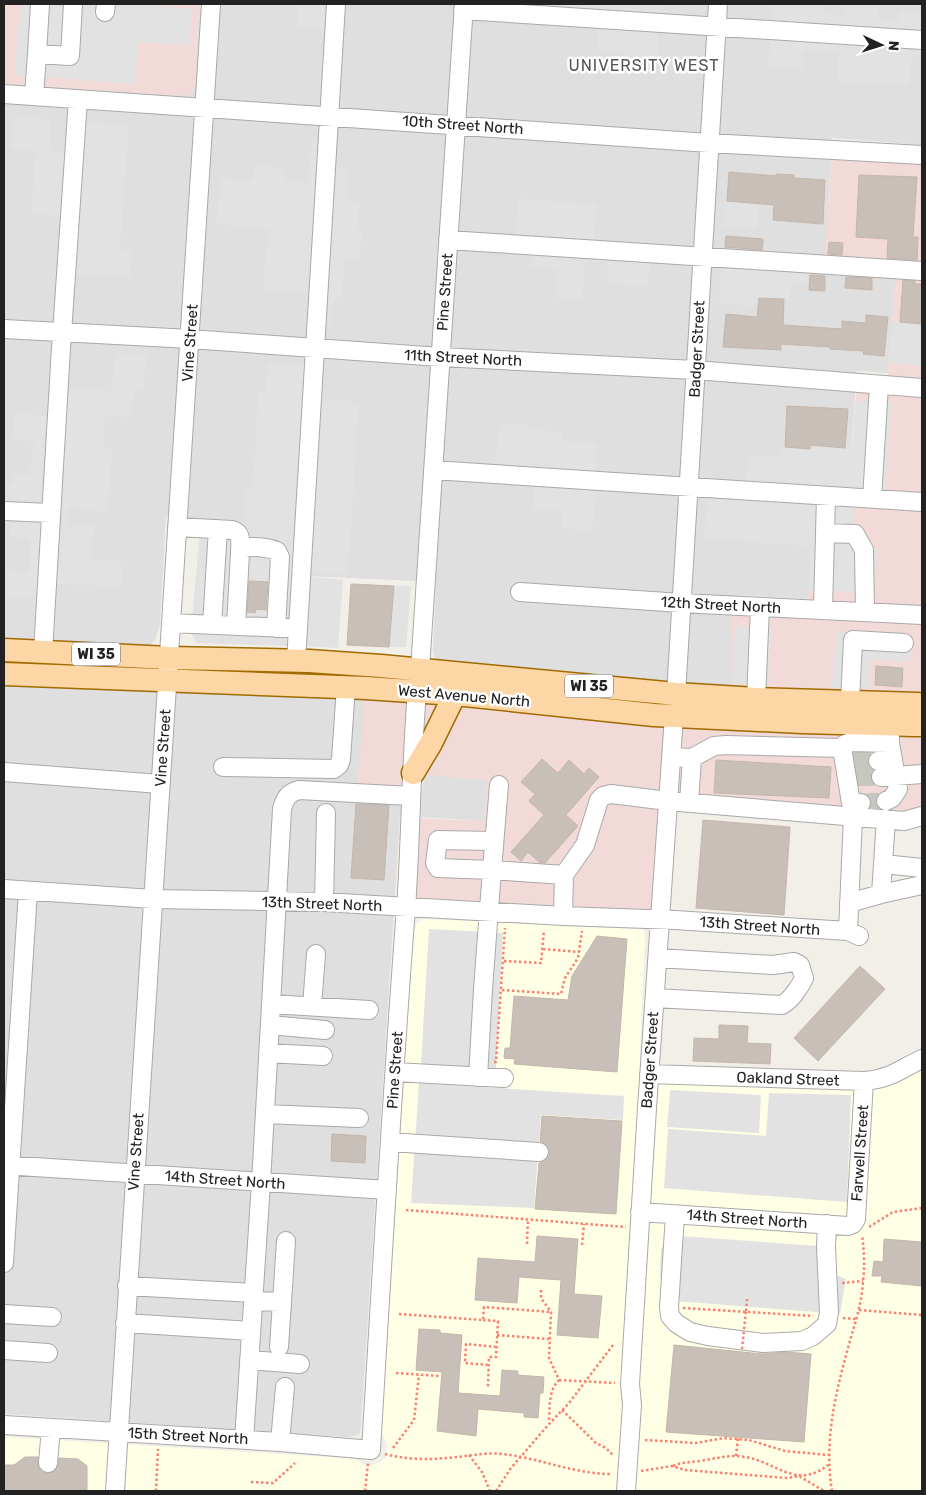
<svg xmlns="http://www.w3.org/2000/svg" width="926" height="1495" font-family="Rubik,sans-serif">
  <rect width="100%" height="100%" fill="#f2efe9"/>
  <path fill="#e0dfdf" d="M4,4h918v141l-90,-7 -7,132 71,5 -8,98 -31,-2 -9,122 -35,-2 -4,108 -72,-4 -5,94 -292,-26 -6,-7 -1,-6 3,-68 -130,-6 -119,-58 -21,-2 -6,109 -5,15 -5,5 -7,2 -139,-4z
    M4,682l361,13 -6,102 61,4 5,-27 62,6 -3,41 -84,-5 -39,608 -1,9 -3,2 -8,2 -345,-23z"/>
  <path fill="#f2dad9" d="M4,4l195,1 -4,79 -2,7 -3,4 -10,1 -176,-12z
    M832,150l90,5v661l-254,-15 -8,119 -254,-13 4,-89 74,3 2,-41 -73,-6 -2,22 -55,-4 10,-104 288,27 77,-18 1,-91 76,3 5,-114 35,2 9,-114 30,2 9,-115 -72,-5z"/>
  <path fill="#ffffe5" d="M423,919l212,10 9,1 1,5 -6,144 241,9 17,-5 25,-16v424h-918v-54l340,21 11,1 11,7 12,-3 8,-5 1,-13 -5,-12v-8l31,-492 4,-10z"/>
  <path fill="#e2e2e2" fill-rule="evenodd" d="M20,4h123l49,5 -3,36 -51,-3 -3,42 -120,-9z
    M299,4h33l-2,25 -32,-1z
    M567,4h93l-1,12 -93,-4z
    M773,4h52v10l19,2 1,-12h33v14l20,3 2,-9h22l-2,21 -148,-9z
    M599,24l60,3 -2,33 -33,-1 1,-9 -28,1z
    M771,35l151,9v12l-10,-1 -3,30 -72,-4 2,-29 -35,-1 -2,18 -34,-3z
    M13,118l38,1 -2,32 21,2 -4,64 -34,-4 3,-62 -24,-2z
    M84,121l45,3 -9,125 12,1 -2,27 -58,-3z
    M313,136l11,1 -11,156 -50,-1 5,-63 -52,-5 5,-46 31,2 4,-15 29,4 1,12 22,2z
    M333,168l16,2 -2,31 12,1 -1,27 4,2 -3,30 -14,-1 -4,36 -7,5 -3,23h-9z
    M518,199l79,5 -4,41 -77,-7z
    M725,202l34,3 -2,24 -34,-3z
    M532,249l119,9 -4,29 -40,-3v-21l-22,-1 -3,38 -26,-2v-29l-26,-2z
    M722,263l89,6 -2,13h-17l-3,18 -33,-3 -1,9 -36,-3z
    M892,322l30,2v42l-33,-4z
    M115,353l31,2 -2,35 -10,1 -3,26 -26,-1 -1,31 8,1 -4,64 -40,-4 -2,19 28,-1 -3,34 30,1 1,25 -69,-2 12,-195 47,2z
    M268,363l41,3 -19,280 -94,-3 -5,-11 10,-114 43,2v-31l7,-2 4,-28 3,-66h7zM245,581l25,2 -1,27 -13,-1 -1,4 -12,-1z
    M319,399l40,3 -11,172 -42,-1z
    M856,401l35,2 -6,92 -139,-11 2,-28 31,1 2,-9 33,1 1,-4 37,4z
    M14,414l38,2 -11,183 -37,-1v-29l25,3 1,-33 -21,-3 1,-12h-6v-40h9l1,-11 16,1 4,-32 -21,-3z
    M499,425h28v4l35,3v9l35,2 -1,31 -101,-3z
    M535,483l61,4 -4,44 -31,-3 2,-17 -30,-1z
    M708,493l146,11 -1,23 6,2 18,21 -1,43 -67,-3 2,-44 -107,-7z
    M306,576l37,4 -5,68 -35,-2z
    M394,586h17l-5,61h-17z
    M735,627l36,2 -3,57 -36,-2z
    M836,632l75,4 -1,25 -39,-1 -2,28h-37z
    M429,929l74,4 -8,151 -75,-4z
    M419,1083l205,13 -1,24 -82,-5 -7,93 -123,-5z
    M670,1090l91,5 -2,38 -92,-6z
    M769,1093l82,2 -4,107 -183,-14 4,-59 98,7z
    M666,1235l166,12 2,19 2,9 10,4 -6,35 -178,-14v-20l-2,-3 1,-29 4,-3z"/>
  <path fill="#c7bfb8" stroke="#c4b6ab" d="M729,172l47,4v-2l18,1v3l31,2 -2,44 -50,-4 1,-15 -47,-4z
    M859,175l58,2 -4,60h5l-1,23 -30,-2 1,-19 -32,-2z
    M726,236l37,3 -1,11 -37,-3z
    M829,242l14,1 -1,12 -14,-1z
    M810,275l15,1v15l-16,-1z
    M846,277l26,1v12l-27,-2z
    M903,280l12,1v3h7v40l-22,-2z
    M759,298l25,1 -1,26 59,4v-8l24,2v-8l22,2 -4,39 -21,-2 1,-3 -34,-2v-2l-49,-3v6l-58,-3 3,-33 31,3z
    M787,406l61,3 -3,39 -35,-3v4l-25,-2z
    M249,581l19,1 -2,28 -10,-1 -1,4 -8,-1z
    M351,584l43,2 -5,61 -42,-2z
    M876,666l27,2 -1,19 -27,-2z
    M542,759l16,14 11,-13 15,14 5,-6 10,9 -33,38 12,11 -33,37h-5l-12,-11 -7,9 -10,-9 33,-37 -15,-14 6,-7 -14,-12z
    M716,760l115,7 -2,31 -115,-5z
    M356,804l33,1 -5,75 -33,-2z
    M703,820l87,7 -6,88 -88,-7z
    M597,936l30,3 -10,133 -103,-8 1,-5 -11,-1 1,-10h5l4,-52 54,4 4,-24z
    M860,966l25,23 -67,72 -24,-23z
    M719,1025l29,1 -1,17 24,1 -1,20 -77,-3 1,-23 25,1z
    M542,1116l80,5 -6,93 -81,-5 4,-46 9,-5 2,-6 -5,-8 -5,-3z
    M332,1134l34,2 -1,27 -34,-2z
    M537,1236l41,3 -4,55 28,2 -4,42 -41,-3 4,-55 -42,-3 -2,26 -42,-3 3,-42 57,4z
    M884,1239l38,3v44l-41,-4 1,-6h-10l2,-15 9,1z
    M419,1329l21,1v3l22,2 -4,58 42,3 2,-26 16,1v4l26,2 -1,16h-3l-2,25 -14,-1v-4l-46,-4 -2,27 -39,-5 5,-59 -26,-2z
    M674,1345l88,9 25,-2 24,2 -7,88 -138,-10z
    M25,1457h13l1,11 3,4 6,2 8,-5 3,-11 19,1 9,7v25h-83v-26h10z"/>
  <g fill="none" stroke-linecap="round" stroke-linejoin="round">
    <path stroke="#c8c6c1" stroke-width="18" stroke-dasharray="18 9" stroke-linecap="butt" d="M853,761h25
      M856,777h25
      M861,803l25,-2"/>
    <defs>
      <path id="minor" d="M463,10l459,30
        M105,12l1,-8
        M37,54l3,-50
        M4,94l705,49 213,12
        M34,96l3,-42 33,2 3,-52
        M448,240l474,31
        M4,329l186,10 250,18 255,13 227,18
        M433,470l489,32
        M872,499l7,-114
        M4,511l47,2
        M177,527l55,3c11,3 8,13 8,23
        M826,533l29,1 9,16 1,62
        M520,592l161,11 241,12
        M823,610l3,-114
        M171,623l116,5
        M212,625l6,-96
        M236,626l4,-73 3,-5c10,-2 24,-1 34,3l3,6 -4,71
        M43,652l18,-304 17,-249
        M296,661l40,-657
        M420,669l44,-665
        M676,694l42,-690
        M756,699l4,-92
        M850,702l3,-62 51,3
        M842,748l3,-4 6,-2 39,1v-18
        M671,757l21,1 22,-12 12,-1 116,3 9,55h10
        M878,761l15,-1
        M223,767l111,2 5,-4 2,-6 5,-72
        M4,772l156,12
        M881,777l41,-3
        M886,801l6,-3 6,-9 -8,-46
        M689,803l3,-45
        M494,841l-56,-1 -3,23 3,5 54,2 7,-85
        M883,864l39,4
        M4,889l149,10 171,3 239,14 112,4 173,11 11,5
        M881,894l41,-9
        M324,902l2,-89
        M849,903l32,-9 5,-75
        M563,916l1,-41
        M848,931l5,-114
        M655,998l127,7c9,-5 18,-18 22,-27l-4,-13 -6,-3 -21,3 -115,-7
        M271,1004l98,6
        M312,1006l4,-52
        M270,1025l55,5
        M268,1053l55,3
        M395,1072l109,6
        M649,1074l215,7c27,-2 36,-12 58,-22
        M478,1077l5,-88 9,-119 72,5 21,-30 14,-45 4,-4 8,-2 57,7 236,20 18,-5
        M265,1114l94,4
        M390,1142l149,10
        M4,1165l383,25
        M640,1212l208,14 5,-2 3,-5 8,-138
        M675,1215l-6,92 1,9 6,7 14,9 18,4 55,7 39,-2 11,-5 14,-12 2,-12 -3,-65 1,-23
        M4,1263l24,-372
        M127,1286l127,7
        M253,1301l29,1 4,-61
        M4,1314l48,3
        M125,1323l126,8
        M279,1347l3,-45
        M4,1350l44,3
        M249,1360l51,4
        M4,1425l276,17 91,8c11,-181 21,-361 35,-542 5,-72 5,-145 11,-217
        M244,1440l17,-257 21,-374c3,-11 6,-16 17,-19l112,6
        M280,1442l5,-55
        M48,1463l3,-35
        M115,1491l96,-1487
        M626,1491l6,-86 -2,-21 17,-276 27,-392"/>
      <path id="major" d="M4,650l165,8 140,3 72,5 295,28 80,5 163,5 3,4
        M4,674l362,14 89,6 199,21 148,7 112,3h6l2,-3
        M413,773l18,-30 24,-49"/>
    </defs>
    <use href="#minor" stroke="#a9a9a9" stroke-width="20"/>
    <use href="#major" stroke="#a06b00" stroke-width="25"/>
    <path stroke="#fa8072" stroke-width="2.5" stroke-dasharray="2.5 2.5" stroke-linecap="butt" d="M543,949l36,3
      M504,961l37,2 3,-33
      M502,990l59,4 4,-16 13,-20 4,-27
      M494,1062h2l9,-134
      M406,1210l220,17
      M869,1227l24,-15 29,-4
      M527,1244l1,-25
      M582,1245l2,-21
      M842,1283l21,-2
      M541,1290v8l10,14 -2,46 10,22c-11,11 -9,27 -10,42
      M683,1308l130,8
      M859,1310l63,5
      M746,1311l1,-12
      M399,1314l84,6 1,-13 67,5
      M843,1318l13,1
      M483,1320l15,1 -2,36h-7l-1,30
      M497,1335l52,4
      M488,1365l-23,-2 1,-19 31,3
      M396,1373l43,3
      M559,1380l56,3
      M562,1410l34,33 10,5 7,7
      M645,1440l51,3 28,-5 25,2 36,11 44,4
      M393,1448l21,-28 5,-45
      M385,1454c19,5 41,6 61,4 19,-1 37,-6 57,-4 36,4 71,20 108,20
      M469,1455l13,17 8,19
      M673,1466c9,-4 17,-4 26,-5 16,-2 30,-7 46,-4 32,5 51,33 83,8
      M641,1471l31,-5 13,4 102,8 12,-2 25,15
      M251,1482l22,1 22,-20
      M156,1491l2,-42
      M365,1491l3,-28
      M496,1491l15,-23 38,-44 20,-21 44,-58
      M832,1491c-8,-49 3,-96 16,-143 6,-22 14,-44 15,-67 2,-16 1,-31 -1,-46"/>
    <use href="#minor" stroke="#fff" stroke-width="18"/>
    <use href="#major" stroke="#fcd6a4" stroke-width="22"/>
    <path stroke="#fa8072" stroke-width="2.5" stroke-dasharray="2.5 2.5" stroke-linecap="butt" d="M742,1349l4,-38
      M736,1456l2,-18"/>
  </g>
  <g text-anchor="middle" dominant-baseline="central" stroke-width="5" stroke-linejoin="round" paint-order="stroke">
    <g fill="#fff" stroke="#646464" stroke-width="1">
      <rect x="72" y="642.5" width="48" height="23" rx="4"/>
      <rect x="565" y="674.5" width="48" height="23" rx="4"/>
    </g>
    <g font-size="14" font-weight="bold" fill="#222">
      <text x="96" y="654">WI 35</text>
      <text x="589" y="686">WI 35</text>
    </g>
    <g font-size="15" fill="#222" stroke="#fff">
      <text transform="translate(463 125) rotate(4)">10th Street North</text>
      <text transform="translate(445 292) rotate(-86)">Pine Street</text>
      <text transform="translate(190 343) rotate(-86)">Vine Street</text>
      <text transform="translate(697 349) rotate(-87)">Badger Street</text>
      <text transform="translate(463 358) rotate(3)">11th Street North</text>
      <text transform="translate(721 605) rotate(3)">12th Street North</text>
      <text transform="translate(464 696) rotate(5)">West Avenue North</text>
      <text transform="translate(163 748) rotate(-86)">Vine Street</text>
      <text transform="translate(322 904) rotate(2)">13th Street North</text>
      <text transform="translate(760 926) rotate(4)">13th Street North</text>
      <text transform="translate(650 1060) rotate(-86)">Badger Street</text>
      <text transform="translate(395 1070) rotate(-86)">Pine Street</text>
      <text transform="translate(788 1079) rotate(2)">Oakland Street</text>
      <text transform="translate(136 1152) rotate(-86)">Vine Street</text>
      <text transform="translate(860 1153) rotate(-86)">Farwell Street</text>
      <text transform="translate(225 1180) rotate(4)">14th Street North</text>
      <text transform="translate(747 1219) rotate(4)">14th Street North</text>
      <text transform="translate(188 1436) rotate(3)">15th Street North</text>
    </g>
    <g font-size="16" letter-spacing="1" fill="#555" stroke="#fff">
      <text x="644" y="65">UNIVERSITY WEST</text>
    </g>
  </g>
  <rect width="926" height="1495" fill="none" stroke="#222222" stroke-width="10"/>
  <g transform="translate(881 45) rotate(94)" stroke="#ffffff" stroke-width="4" paint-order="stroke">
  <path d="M0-4L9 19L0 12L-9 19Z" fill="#222222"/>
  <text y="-8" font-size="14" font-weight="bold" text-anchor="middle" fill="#222222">N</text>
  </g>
</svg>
